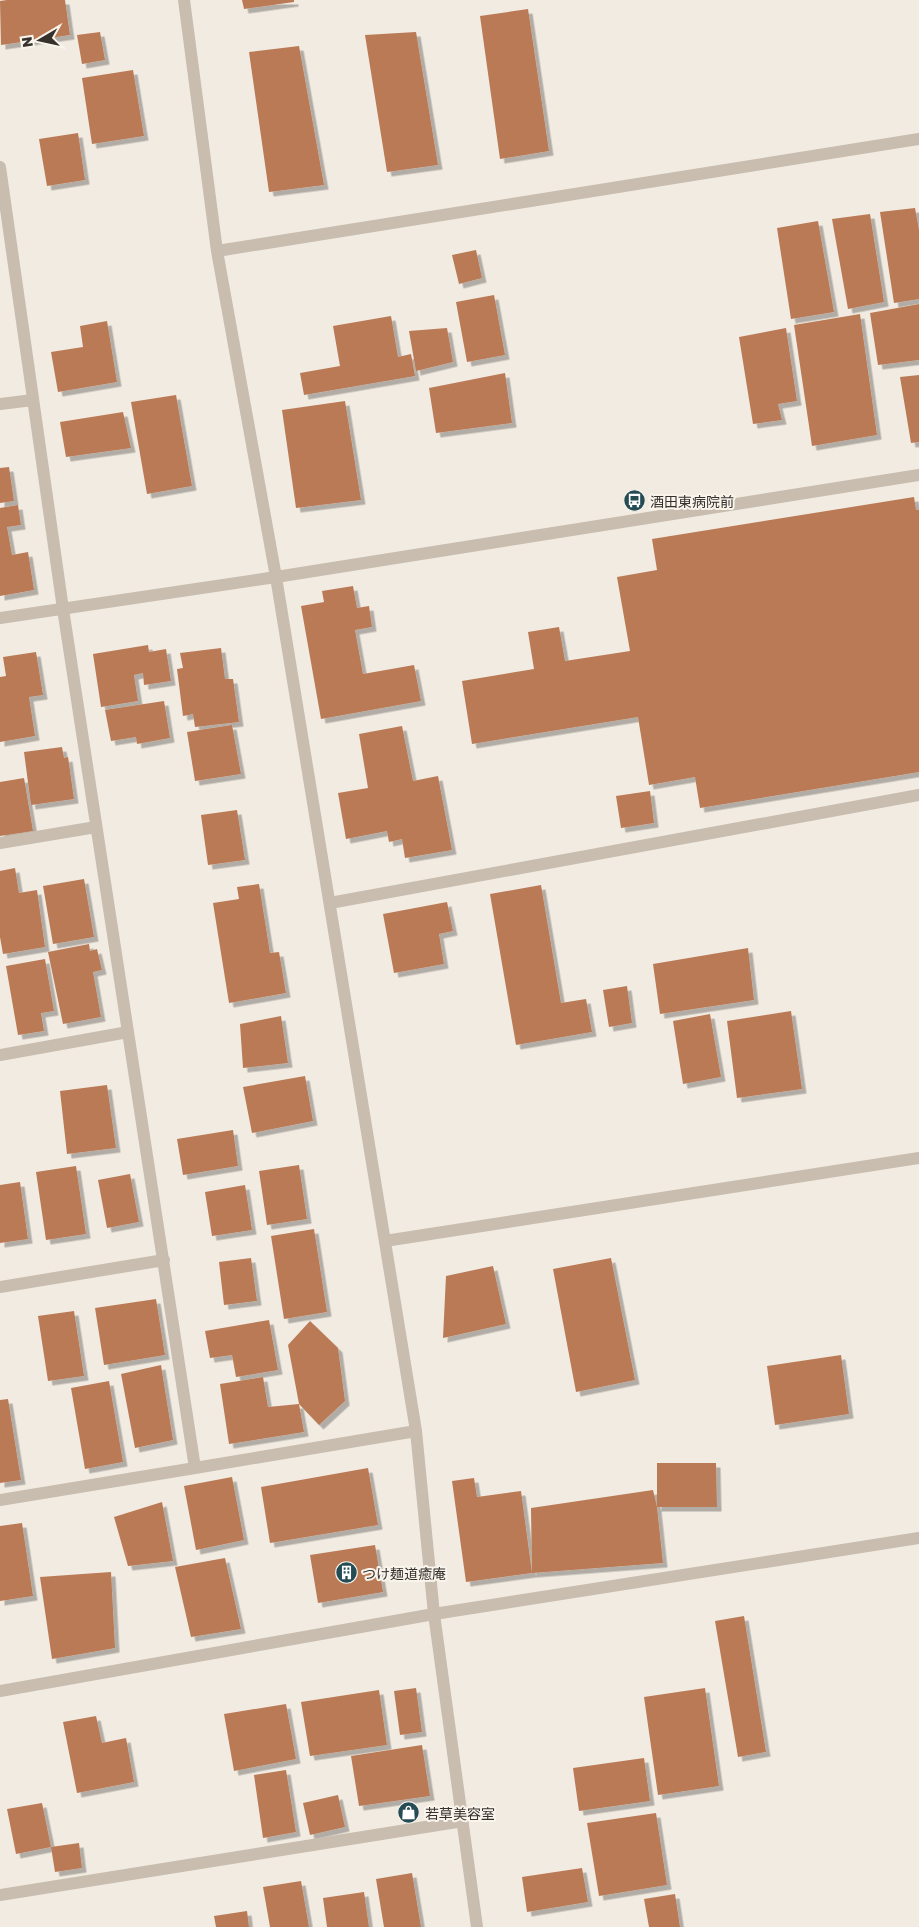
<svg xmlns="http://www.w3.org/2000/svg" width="919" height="1927" font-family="'Golos Text','Noto Sans JP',sans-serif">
  <defs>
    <filter id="shadow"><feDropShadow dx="4.5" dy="4.5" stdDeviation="0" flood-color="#0004"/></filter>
  </defs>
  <rect width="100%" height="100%" fill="#f1ebe1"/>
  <path fill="#ba7a56" filter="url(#shadow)" d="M7,0h58l5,35 -69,10 -1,-44z
    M242,0h52v2l-50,7z
    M528,9l21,142 -49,8 -20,-143z
    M100,32l5,28 -23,4 -5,-29z
    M416,32l22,133 -51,7 -22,-137z
    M299,46l25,139 -55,7 -20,-140z
    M133,70l11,66 -52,8 -10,-66z
    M78,133l7,47 -38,6 -8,-47z
    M915,208l4,22v69l-25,4 -14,-91z
    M870,214l14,88 -36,7 -16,-90z
    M818,221l16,91 -43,7 -14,-91z
    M476,250l6,28 -23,6 -7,-29z
    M494,295l11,60 -38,7 -11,-60z
    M919,304v56l-41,5 -8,-52z
    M860,314l17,121 -65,11 -18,-121z
    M391,316l7,41 13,-3 4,22 -111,19 -4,-22 40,-7 -7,-40z
    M107,321l10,61 -59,10 -7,-40 32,-5 -3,-21z
    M447,328l6,34 -37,9 -7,-40z
    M786,328l11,73 -19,3 4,16 -29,4 -14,-87z
    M505,373l7,50 -76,10 -7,-45z
    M919,375v67l-8,1 -11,-66z
    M176,395l16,91 -45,8 -16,-92z
    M345,401l16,99 -65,8 -14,-98z
    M123,412l8,36 -65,9 -6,-35z
    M9,467l5,34 -14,2v-35z
    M914,497l2,13h3v262l-219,36 -5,-31 -46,8 -11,-68 -166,27 -10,-63 72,-12 -6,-37 31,-5 6,34 65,-10 -13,-74 40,-7 -5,-31z
    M18,505l3,20 -14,2 5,28 16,-3 6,38 -34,6v-88z
    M353,586l4,22 12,-2 3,21 -17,3 8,44 51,-9 7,36 -100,18 -20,-113 23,-4 -2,-11z
    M148,645l1,7 17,-3 5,32 -27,4 -1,-12 -9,2 4,26 -37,6 -8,-53z
    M221,648l4,31h8l6,43 -44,5 -2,-13 -10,2 -6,-47 6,-1 -3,-15z
    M36,652l7,43 -14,2 6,39 -35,6v-65l6,-1 -3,-19z
    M164,701l6,37 -33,6 -1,-7 -25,4 -6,-31z
    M232,725l9,49 -46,7 -8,-49z
    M402,726l11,55 25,-5 14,74 -47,8 -3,-19 -13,3 -2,-11 -41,8 -8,-46 30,-5 -9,-54z
    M62,747l2,11 4,-1 6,42 -43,6 -7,-53z
    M24,778l9,53 -33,5v-54z
    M650,791l4,32 -33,5 -5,-32z
    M237,810l8,50 -37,5 -7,-50z
    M15,868l4,25 18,-3 8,57 -42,7 -3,-17v-66z
    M84,879l10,58 -41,7 -10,-58z
    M259,884l11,69 9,-1 7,41 -57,10 -16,-100 26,-4 -2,-12z
    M541,885l20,118 25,-4 6,33 -76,13 -26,-151z
    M447,902l6,29 -14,3 5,30 -50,9 -11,-59z
    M89,944l1,7 7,-2 5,21 -9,2 8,45 -38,7 -15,-72z
    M748,948l6,52 -94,14 -7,-50z
    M45,959l9,52 -13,2 3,18 -26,4 -12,-69z
    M627,986l5,37 -23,4 -6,-37z
    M791,1011l11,78 -65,9 -10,-77z
    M710,1014l11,63 -38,7 -10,-63z
    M281,1016l7,47 -45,5 -3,-44z
    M305,1076l8,45 -61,12 -9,-46z
    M107,1085l9,63 -49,6 -7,-63z
    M233,1130l5,36 -55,9 -6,-36z
    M299,1165l8,54 -40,6 -8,-54z
    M76,1166l10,68 -40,6 -10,-68z
    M130,1174l9,48 -32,6 -9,-48z
    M20,1182l8,57 -28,4v-58z
    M245,1185l7,45 -40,6 -7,-44z
    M314,1229l13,83 -43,7 -13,-83z
    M251,1258l6,43 -33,4 -5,-43z
    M611,1258l24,122 -59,12 -23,-123z
    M493,1266l13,58 -63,14 3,-62z
    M156,1299l9,56 -61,10 -9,-57z
    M74,1311l10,65 -36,5 -10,-65z
    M269,1320l9,50 -42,7 -4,-22 -22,3 -5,-27z
    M310,1321l28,27 7,53 -26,24 -20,-21 -11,-59z
    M841,1355l8,59 -74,11 -8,-59z
    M161,1365l12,75 -38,8 -14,-74z
    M263,1377l5,30 31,-3 5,28 -75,12 -9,-60z
    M109,1381l14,81 -38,7 -14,-81z
    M8,1399l13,81 -21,3v-83z
    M657,1463h59l1,44h-60z
    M368,1468l10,57 -108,18 -9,-56z
    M232,1477l12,63 -48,10 -12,-64z
    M474,1478l3,19 44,-6 11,82 -66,9 -14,-101z
    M653,1490l4,17 6,56 -131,10 -1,-65z
    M162,1502l11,59 -45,5 -14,-49z
    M22,1523l11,73 -33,5v-75z
    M375,1545l8,47 -65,11 -8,-48z
    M225,1558l16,71 -50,8 -16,-70z
    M111,1572l4,76 -63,11 -12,-82z
    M744,1616l22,136 -28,5 -23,-136z
    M416,1688l6,44 -22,3 -6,-44z
    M705,1688l14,98 -61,9 -14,-98z
    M379,1690l8,55 -77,11 -9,-54z
    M286,1704l10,55 -62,12 -10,-57z
    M96,1716l6,27 24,-5 8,44 -57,11 -14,-71z
    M422,1745l8,51 -71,10 -8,-50z
    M644,1758l6,43 -71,10 -6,-43z
    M286,1770l10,62 -33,6 -9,-63z
    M338,1795l7,32 -35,8 -7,-32z
    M42,1803l9,44 -35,7 -9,-45z
    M656,1813l11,72 -68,11 -12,-73z
    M79,1843l3,25 -27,4 -4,-25z
    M582,1868l6,34 -61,10 -5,-35z
    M412,1873l9,54h-37l-8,-48z
    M301,1881l8,46h-39l-7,-40z
    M364,1892l5,35h-42l-4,-29z
    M675,1894l5,33h-31l-5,-28z
    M247,1911l2,16h-33l-2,-11z"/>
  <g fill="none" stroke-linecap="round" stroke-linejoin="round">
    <path stroke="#c8bdae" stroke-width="12" d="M184,0l33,251 59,326 140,854 18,183 43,313
      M0,167l63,442 132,859 221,-37
      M217,251l702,-112
      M0,404l33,-4
      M0,618l276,-41 643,-102
      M0,843l96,-16
      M330,903l589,-108
      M0,1055l128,-23
      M385,1241l534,-83
      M0,1287l164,-27
      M0,1500l195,-32
      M0,1691l434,-77 485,-76
      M0,1895l463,-74"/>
  </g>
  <defs>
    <symbol id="bus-disc" viewBox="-11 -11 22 22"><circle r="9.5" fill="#254c55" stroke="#f9f5ed"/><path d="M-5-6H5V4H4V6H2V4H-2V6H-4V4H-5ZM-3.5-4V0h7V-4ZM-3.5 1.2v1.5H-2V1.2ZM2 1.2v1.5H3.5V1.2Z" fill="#fff"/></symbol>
    <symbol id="building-disc" viewBox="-11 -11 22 22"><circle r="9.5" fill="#254c55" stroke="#f9f5ed"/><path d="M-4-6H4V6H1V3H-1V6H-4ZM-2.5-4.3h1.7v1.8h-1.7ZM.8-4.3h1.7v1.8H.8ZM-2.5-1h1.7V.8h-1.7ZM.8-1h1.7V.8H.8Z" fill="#fff"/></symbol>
    <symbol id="shop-disc" viewBox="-11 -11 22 22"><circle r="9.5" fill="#254c55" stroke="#f9f5ed"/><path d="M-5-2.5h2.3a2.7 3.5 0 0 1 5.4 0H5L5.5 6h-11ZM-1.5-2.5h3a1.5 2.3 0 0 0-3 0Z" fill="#fff"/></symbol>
  </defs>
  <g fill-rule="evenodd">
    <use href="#bus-disc" x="622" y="488" width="25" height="25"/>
    <use href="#building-disc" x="334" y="1560" width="25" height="25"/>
    <use href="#shop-disc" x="396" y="1800" width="25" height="25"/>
  </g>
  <g text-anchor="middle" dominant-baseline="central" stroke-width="4" stroke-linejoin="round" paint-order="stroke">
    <g font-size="14" fill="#37312b" stroke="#f9f5ed" text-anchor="start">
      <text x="650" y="501">酒田東病院前</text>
      <text x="362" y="1573">つけ麺道癒庵</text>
      <text x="425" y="1813">若草美容室</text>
    </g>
  </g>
  <g transform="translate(40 40) rotate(261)" stroke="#f9f5ed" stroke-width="4" paint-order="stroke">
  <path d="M0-4L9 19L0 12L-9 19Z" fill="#37312b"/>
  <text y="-8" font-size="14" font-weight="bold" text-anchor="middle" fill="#37312b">N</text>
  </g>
</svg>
